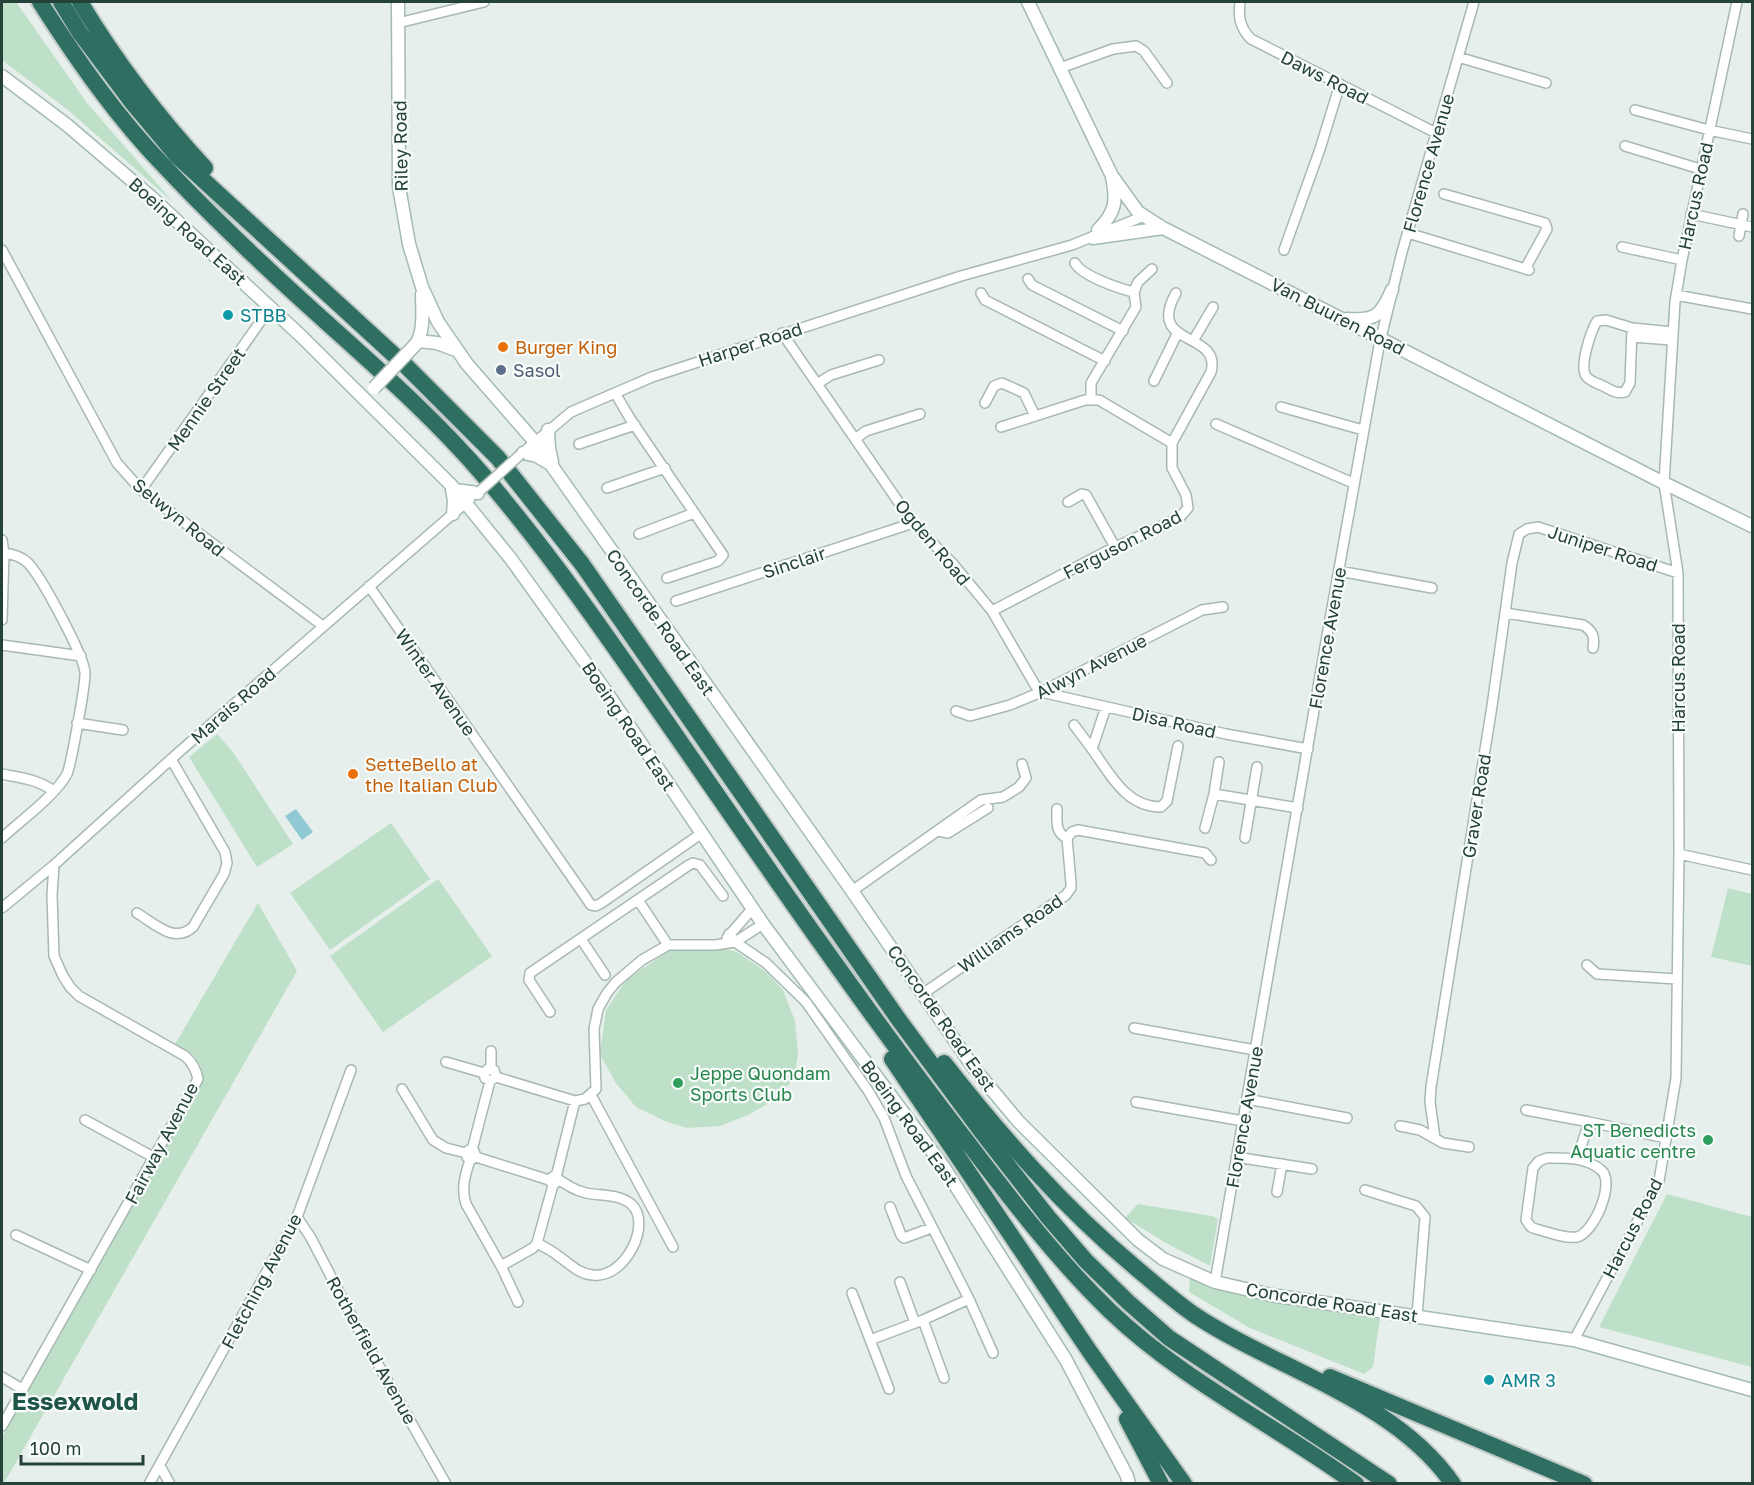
<svg xmlns="http://www.w3.org/2000/svg" width="1754" height="1485" font-family="'Golos Text',sans-serif">
  <rect width="100%" height="100%" fill="#e6efeb"/>
  <path fill="#bfe0c8" d="M2,2h14l71,101 86,99 -105,-92 -66,-50z
    M217,734l16,18 60,92 -36,23 -68,-110z
    M391,823l39,56 -100,71 -40,-57z
    M438,879l54,77 -109,76 -53,-76z
    M1728,888l24,6v72l-41,-9z
    M258,903l39,68 -293,512 -2,1v-47l201,-358 -9,-24 -19,-11z
    M714,946l23,6 29,20 17,18 12,31 3,33 -4,25 -20,21 -26,15 -28,11 -33,2 -22,-7 -29,-14 -21,-25 -15,-28 6,-44 21,-31 45,-30z
    M1667,1194l85,23v150l-153,-40z
    M1138,1204l74,12 6,3 -8,47 -44,-23 -41,-25z
    M1190,1278l59,18 126,12 5,10 -7,49 -9,7 -114,-46 -61,-36z"/>
  <path fill="#8ec9d4" d="M296,809l17,23 -11,8 -17,-24z"/>
  <g fill="none" stroke-linecap="round" stroke-linejoin="round">
    <defs>
      <path id="minor" d="M1240,2c-2,15 0,26 11,37l185,94
        M398,23l86,-21
        M1458,57l88,26
        M1060,68l53,-19 23,-3 8,5 23,32
        M1635,110l74,20 43,9
        M1625,146l75,23
        M1444,194l101,29 2,6 -22,40
        M1691,214l61,13
        M1408,233l121,37
        M1739,236l4,-22
        M1622,247l60,13
        M2,250l115,213 24,27 182,136
        M1284,250l36,-101 20,-65
        M1075,263c7,13 45,26 59,29
        M1028,279l4,6 91,46
        M981,293l4,7 120,61
        M1676,295l76,14
        M1632,328l-2,55 -5,9c-9,2 -14,-2 -22,-6 -6,-3 -14,-5 -17,-10 -7,-10 5,-45 11,-55l9,-1 26,8 41,4
        M782,333l131,190 41,42 38,46 43,74 6,7
        M1632,337l40,3
        M1193,341l20,-34
        M1154,381l23,-47
        M817,384l14,-9 48,-15
        M615,393l16,27 92,135 -5,6 -51,17
        M1091,399v-16l45,-76 -2,-15 4,-10 14,-13
        M985,403l9,-17 8,-3 22,10 11,23
        M1281,407l82,23
        M1216,424l137,59
        M855,439l11,-8 54,-17
        M1172,443l39,-71c11,-42 -66,-24 -35,-79
        M579,444l56,-19
        M521,454l50,-42 81,-35 309,-101 111,-31 72,-29
        M607,488l58,-20
        M141,490l129,-182
        M1068,502l14,-8 4,1 29,52
        M639,534l55,-21
        M2,540l2,13 -2,67
        M1339,571l93,17
        M369,586l222,319 4,1 5,-2 102,-71
        M676,601l237,-78
        M992,611l115,-60 72,-33 9,-10 -2,-13 -14,-27v-25l-73,-43h-14l-84,27
        M1505,613l78,12c10,6 12,12 10,23
        M2,645l79,11
        M1041,692l185,42 82,15
        M956,711l14,5 40,-11 31,-13 161,-82 21,-3
        M77,723l46,7
        M1074,725l18,24 14,-42
        M1092,749c18,25 34,58 69,58l6,-6 11,-55
        M2,774c19,4 35,5 52,17
        M1214,794l5,-32
        M1057,809c0,12 -2,24 10,29
        M1205,828l9,-34 84,14
        M938,831l10,2 40,-25
        M2,838c18,-17 53,-42 65,-64 4,-9 19,-92 18,-102 -2,-18 -44,-96 -57,-109 -7,-7 -15,-9 -24,-10
        M1245,838l12,-71
        M1679,854l73,16
        M852,891l129,-91 22,-3 16,-10 7,-9 -4,-14
        M638,900l30,45
        M2,908l52,-43 125,-113 291,-253
        M137,913c18,11 37,31 56,14l31,-53 3,-11 -2,-11 -54,-93
        M729,934l6,8 31,21 40,39 63,90 15,26 22,58 63,123 24,54
        M727,938l25,-29
        M581,939l24,36
        M1587,965l10,9 80,5
        M924,993l142,-98 5,-7v-5l-4,-45 5,-6 6,-2 127,23 6,7
        M550,1012l-21,-32 1,-7 159,-108 4,-2 7,2 23,31
        M1134,1028l121,22
        M491,1051v18
        M446,1062l38,11
        M496,1077l-2,-7 -6,-1 -4,4 1,5 5,3 6,-4 79,24 10,-2 11,-10 -2,-60 4,-20 9,-16 9,-11 26,-22 26,-15h47l20,-3 28,-18
        M402,1089l31,51 13,8 20,5
        M591,1095l82,152
        M1247,1099l100,19
        M1136,1102l107,19
        M1526,1110l63,12
        M85,1120l70,38
        M1400,1126l20,4 23,13 26,4
        M1435,1138l-5,-36 1,-15 61,-381 20,-143 7,-29 8,-5 11,-2 140,46
        M472,1150l18,-69
        M476,1157l-2,-6 -5,-1 -3,3 1,4 3,3 6,-3 73,23
        M1236,1157l76,12
        M1547,1158c18,0 39,-1 54,12 15,12 -7,63 -24,67 -12,2 -29,-5 -41,-8l-5,-2 -5,-7 7,-52 6,-7z
        M1577,1159l12,-37 77,16
        M470,1160c-5,15 -9,29 -4,44l35,62 17,36
        M556,1177l19,-76
        M1365,1190l51,16 9,11 -8,99
        M1277,1192l5,-28
        M890,1207l11,28 3,3 27,-10
        M297,1217l14,21 51,98 84,148
        M16,1235l75,35
        M537,1243c7,4 14,7 20,12 12,8 21,19 36,20 32,4 60,-52 38,-71 -12,-10 -31,-8 -45,-11 -13,-3 -23,-10 -32,-17l-5,4 4,5 5,-4
        M501,1266l32,-18 4,-5 16,-58
        M900,1282l15,41
        M1215,1282l110,-635 54,-301 23,-94 72,-250
        M852,1293l37,96
        M923,1320l21,58
        M870,1340l53,-20 46,-21
        M1574,1340l85,-159 17,-103 3,-224 -1,-281 -14,-90 11,-181 7,-42 55,-258
        M2,1377l20,12
        M2,1426l196,-347c-2,-10 -6,-17 -13,-23l-106,-60 -9,-9 -7,-11 -9,-20 -2,-61 2,-30
        M160,1466l10,18
        M149,1484l148,-267 54,-147"/>
      <path id="secondary" d="M398,2l1,185 10,57 13,43 16,35 29,42 68,78 317,449 121,176 45,54 120,119 25,19 52,23 56,13 303,45 178,50
        M1028,2l84,174 26,36 25,16 501,255 88,43
        M2,76l65,49 83,71 151,140 150,149 60,74 94,131 158,234 180,242 123,194 61,116 2,8
        M1098,230c18,-18 19,-29 14,-53
        M1093,238l70,-10
        M1347,319c28,2 34,-3 45,-29
        M418,341l19,2 19,7
        M415,345c10,-12 7,-36 7,-51
        M548,430l1,18 3,14
        M523,453l14,3 10,6
        M452,489l2,12 -1,13
        M455,490l23,3"/>
      <path id="motorway" d="M40,2c37,58 78,117 127,167 32,34 66,67 100,99 73,69 152,132 217,208 70,82 130,170 191,258 88,127 175,254 268,376 53,69 104,140 167,201 73,70 165,114 246,173
        M61,2l19,31 51,68 46,55 229,210 92,92 84,106 317,456 82,111 67,86 38,44 42,41 41,36 220,146
        M80,2c36,60 78,115 125,166
        M892,1059l198,293 94,132
        M944,1063c58,74 120,145 192,205 19,16 37,32 57,46 84,56 200,84 260,170
        M1330,1377l254,107
        M1127,1419l34,65"/>
    </defs>
    <use href="#minor" stroke="#a8b8b2" stroke-width="12"/>
    <use href="#secondary" stroke="#a4bbb3" stroke-width="15"/>
    <use href="#motorway" stroke="#c2cac8" stroke-width="20"/>
    <use href="#minor" stroke="#fff" stroke-width="9"/>
    <use href="#secondary" stroke="#fff" stroke-width="12"/>
    <use href="#motorway" stroke="#2f6f62" stroke-width="16"/>
    <defs>
      <path id="minor-bridge" d="M480,491l41,-37"/>
      <path id="secondary-bridge" d="M374,388l41,-43"/>
    </defs>
    <use href="#minor-bridge" stroke="#a8b8b2" stroke-width="12" stroke-linecap="butt"/>
    <use href="#secondary-bridge" stroke="#a4bbb3" stroke-width="15" stroke-linecap="butt"/>
    <use href="#minor-bridge" stroke="#fff" stroke-width="9"/>
    <use href="#secondary-bridge" stroke="#fff" stroke-width="12"/>
  </g>
  <g fill="#0f9aa8" stroke="#f7fbf9" stroke-width="2">
    <circle cx="228" cy="315" r="6"/>
    <circle cx="1489" cy="1380" r="6"/>
  </g>
  <g fill="#e8710a" stroke="#f7fbf9" stroke-width="2">
    <circle cx="503" cy="347" r="6"/>
    <circle cx="353" cy="774" r="6"/>
  </g>
  <circle fill="#5c6f8a" stroke="#f7fbf9" stroke-width="2" cx="501" cy="370" r="6"/>
  <g fill="#2e9e5b" stroke="#f7fbf9" stroke-width="2">
    <circle cx="678" cy="1083" r="6"/>
    <circle cx="1708" cy="1140" r="6"/>
  </g>
  <g text-anchor="middle" dominant-baseline="central" stroke-width="4.5" stroke-linejoin="round" paint-order="stroke">
    <g font-size="18" fill="#24423a" stroke="#f7fbf9">
      <text transform="translate(1325 77) rotate(27)">Daws Road</text>
      <text transform="translate(400 146) rotate(-91)">Riley Road</text>
      <text transform="translate(1428 163) rotate(-74)">Florence Avenue</text>
      <text transform="translate(1695 196) rotate(-78)">Harcus Road</text>
      <text transform="translate(188 231) rotate(42)">Boeing Road East</text>
      <text transform="translate(1338 316) rotate(27)">Van Buuren Road</text>
      <text transform="translate(750 344) rotate(-18)">Harper Road</text>
      <text transform="translate(206 399) rotate(-55)">Mennie Street</text>
      <text transform="translate(179 517) rotate(39)">Selwyn Road</text>
      <text transform="translate(933 542) rotate(50)">Ogden Road</text>
      <text transform="translate(1122 544) rotate(-27)">Ferguson Road</text>
      <text transform="translate(1603 548) rotate(18)">Juniper Road</text>
      <text transform="translate(794 562) rotate(-18)">Sinclair</text>
      <text transform="translate(661 622) rotate(55)">Concorde Road East</text>
      <text transform="translate(1327 638) rotate(-80)">Florence Avenue</text>
      <text transform="translate(1091 666) rotate(-27)">Alwyn Avenue</text>
      <text transform="translate(1678 678) rotate(-90)">Harcus Road</text>
      <text transform="translate(436 682) rotate(55)">Winter Avenue</text>
      <text transform="translate(233 705) rotate(-41)">Marais Road</text>
      <text transform="translate(1174 722) rotate(13)">Disa Road</text>
      <text transform="translate(629 726) rotate(56)">Boeing Road East</text>
      <text transform="translate(1476 806) rotate(-81)">Graver Road</text>
      <text transform="translate(1010 933) rotate(-35)">Williams Road</text>
      <text transform="translate(942 1018) rotate(55)">Concorde Road East</text>
      <text transform="translate(1244 1117) rotate(-80)">Florence Avenue</text>
      <text transform="translate(910 1123) rotate(54)">Boeing Road East</text>
      <text transform="translate(161 1143) rotate(-62)">Fairway Avenue</text>
      <text transform="translate(1632 1228) rotate(-63)">Harcus Road</text>
      <text transform="translate(261 1281) rotate(-62)">Fletching Avenue</text>
      <text transform="translate(1332 1302) rotate(9)">Concorde Road East</text>
      <text transform="translate(372 1350) rotate(61)">Rotherfield Avenue</text>
    </g>
    <g font-size="18" fill="#0d838f" stroke="#f7fbf9" text-anchor="start">
      <text x="240" y="315">STBB</text>
      <text x="1501" y="1380">AMR 3</text>
    </g>
    <g font-size="18" fill="#c56008" stroke="#f7fbf9" text-anchor="start">
      <text x="515" y="347">Burger King</text>
      <text x="365" y="764">SetteBello at<tspan x="365" dy="21">the Italian Club</tspan></text>
    </g>
    <g font-size="18" fill="#4e5e75" stroke="#f7fbf9" text-anchor="start">
      <text x="513" y="370">Sasol</text>
    </g>
    <g font-size="18" fill="#27864d" stroke="#f7fbf9" text-anchor="start">
      <text x="690" y="1073">Jeppe Quondam<tspan x="690" dy="21">Sports Club</tspan></text>
      <text x="1696" y="1130" text-anchor="end">ST Benedicts<tspan x="1696" dy="21">Aquatic centre</tspan></text>
    </g>
    <g font-size="24" font-weight="bold" fill="#1f5548" stroke="#f7fbf9">
      <text x="75" y="1400">Essexwold</text>
    </g>
  </g>
  <rect width="1754" height="1485" fill="none" stroke="#24423a" stroke-width="6"/>
  <path d="M21 1455v9h122v-9" fill="none" stroke="#24423a" stroke-width="3"/>
  <text x="30" y="1455" font-size="18" fill="#24423a" stroke="#f7fbf9" stroke-width="4.5" paint-order="stroke">100 m</text>
</svg>
